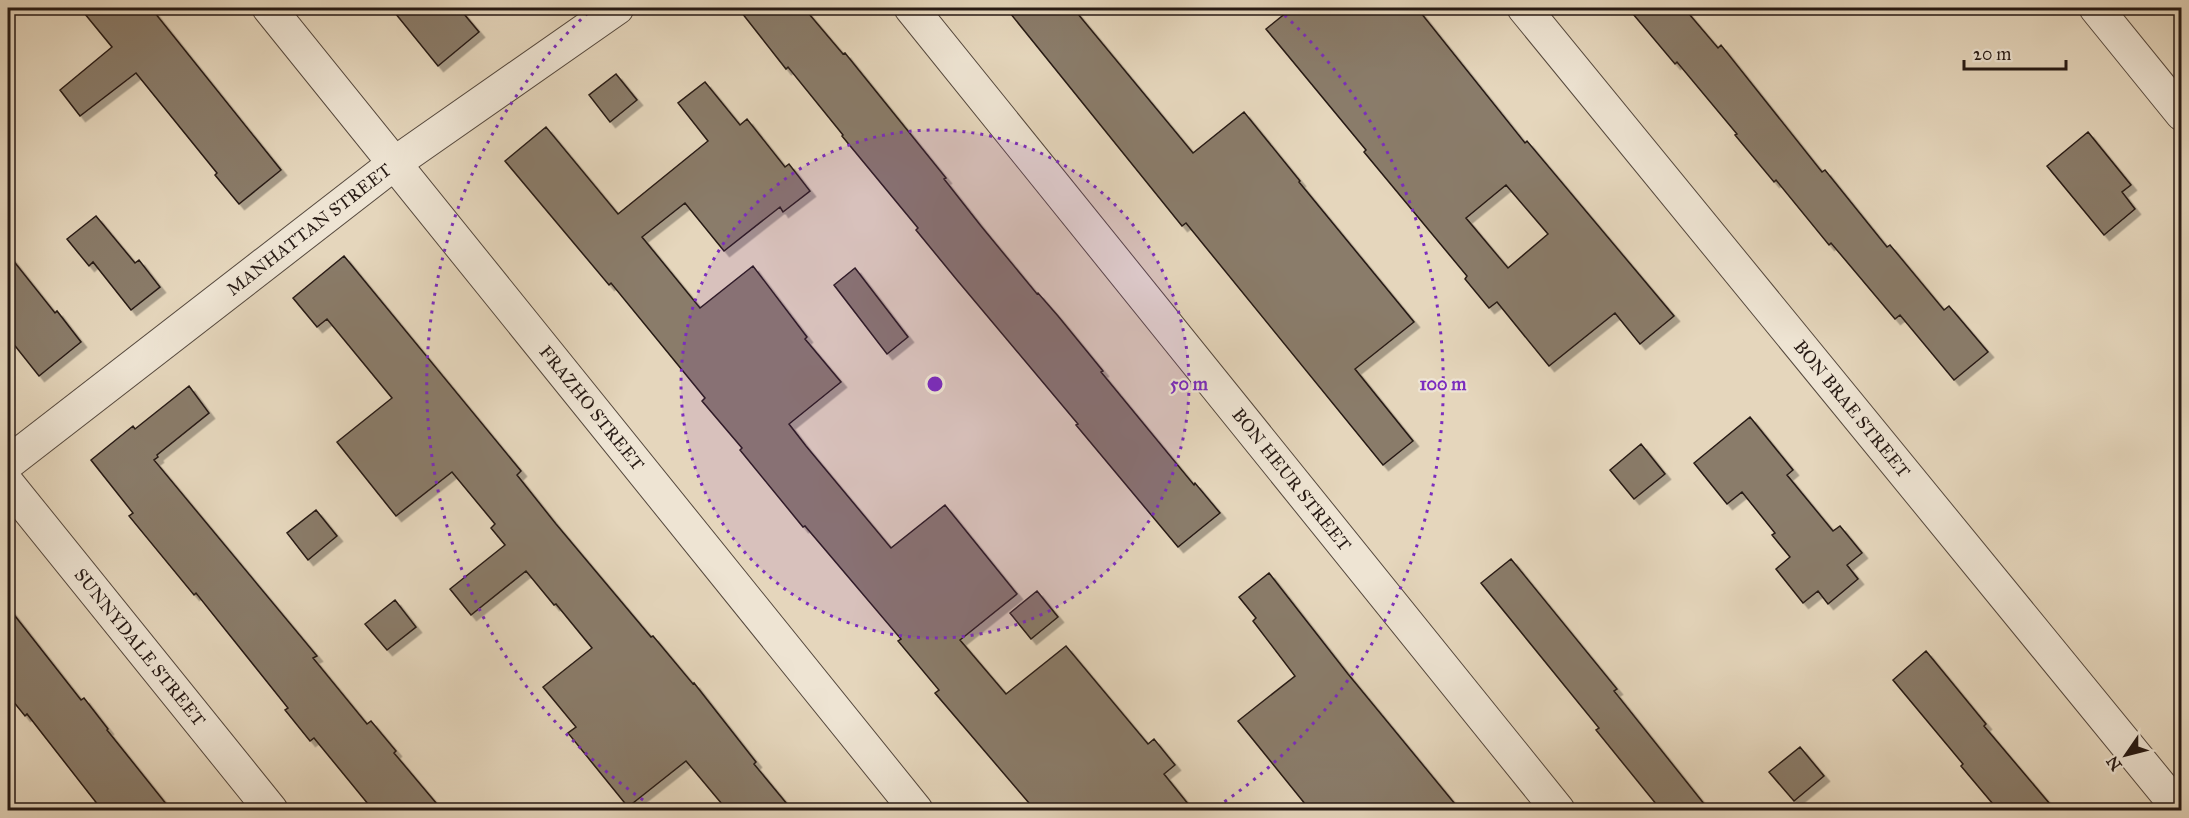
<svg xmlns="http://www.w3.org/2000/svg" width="2189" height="818" font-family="'IM FELL Great Primer',serif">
  <defs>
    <filter id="shadow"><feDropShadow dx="5.5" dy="5.5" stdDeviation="0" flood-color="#0004"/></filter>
  </defs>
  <rect width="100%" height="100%" fill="#e5d6bc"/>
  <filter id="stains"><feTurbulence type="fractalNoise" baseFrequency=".00333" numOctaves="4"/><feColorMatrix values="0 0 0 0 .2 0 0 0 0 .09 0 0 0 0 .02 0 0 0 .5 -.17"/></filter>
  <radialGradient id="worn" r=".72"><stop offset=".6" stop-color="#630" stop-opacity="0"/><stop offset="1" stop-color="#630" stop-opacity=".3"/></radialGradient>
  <path fill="#8a7c6b" stroke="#271a14" stroke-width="1.5" fill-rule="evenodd" filter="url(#shadow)" d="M80,8h71l130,162 -42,34 -24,-29 2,-2 -81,-100 -56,43 -20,-26 52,-43z
    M391,8h68l20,24 -41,34z
    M738,8h66l39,46 2,-1 101,125 -2,1 37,47 56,68 1,-1 20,23 45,55 -2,1 93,113 1,-2 25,30 -42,34 -102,-122 2,-1 -121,-144 -41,-50 2,-2 -76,-92 1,-1 -55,-68 -2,2z
    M1006,8h67l120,145 51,-41 56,69 -1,1 115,140 -59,47 58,72 -30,24 -197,-242 -4,3z
    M1292,8h125l108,135 2,-2 147,175 -34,28 -25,-31 -66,53 -52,-64 -8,6 -24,-29 2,-3 -103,-124 2,-2 -100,-121zM1506,185l42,49 -40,34 -42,-50z
    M1628,8h56l34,40 3,-3 101,127 3,-2 62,77 3,-2 54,65 5,-4 39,46 -34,28 -54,-65 -5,4 -64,-76 -2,2 -53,-65 -2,2 -39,-47 2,-1 -60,-72 -2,2z
    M616,74l21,26 -27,22 -21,-27z
    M705,82l35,43 7,-6 38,48 4,-3 21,27 -27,21 -3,-5 -56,44 -39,-48 -43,34 58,71 53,-42 54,71 -2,2 36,43 -52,42 17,22 85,102 54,-43 72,89 -57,46 46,54 60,-48 82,98 6,-5 21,26 -11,9 29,36h-158l-100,-117 4,-3 -41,-49 3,-2 -96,-113 -2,1 -63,-77 2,-2 -40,-47 3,-3 -94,-115 -2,2 -104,-124 41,-34 72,87 90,-73 -30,-38z
    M2088,132l43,53 -9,7 13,17 -31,26 -57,-69z
    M96,216l39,47 4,-3 21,27 -29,23 -38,-48 -4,4 -22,-27z
    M8,254l47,59 2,-2 24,31 -42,34 -31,-39z
    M344,256l177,215 -4,4 39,49 95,113 2,-1 40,48 1,-1 62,79 -2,2 38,46h-65l-41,-49 -58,46 -60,-74 8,-6 -33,-40 49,-39 -36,-44 -2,1 -28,-34 -55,44 -21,-26 55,-44 -14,-17 4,-4 -43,-52 -56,44 -59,-74 55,-44 -65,-79 -10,8 -24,-29z
    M855,268l53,69 -21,17 -53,-69z
    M189,386l20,27 -52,42 1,2 -4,3 163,196 -4,2 54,66 4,-3 25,30 -2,2 48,57h-69l-59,-72 -4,3 -25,-31 3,-2 -92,-115 -2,2 -65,-79 4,-3 -42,-53 42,-34 2,3z
    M1750,417l43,53 -6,5 46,56 7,-5 22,27 -15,12 11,14 -30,25 -10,-13 -15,12 -27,-34 14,-12 -18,-22 3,-2 -33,-41 -15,12 -33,-41z
    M1641,444l24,30 -31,25 -24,-29z
    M316,510l21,26 -29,24 -21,-27z
    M1511,559l106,130 -3,2 95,119h-48l-65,-80 3,-2 -118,-145z
    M1269,573l79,101 112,136h-150l-72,-89 57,-45 -42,-55 3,-3 -17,-21z
    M1037,591l21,26 -27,22 -21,-26z
    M395,600l21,27 -29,23 -22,-26z
    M8,607l73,93 3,-2 24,31 -1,1 64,80h-69l-75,-96 -2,2 -17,-21z
    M1926,651l60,73 -2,2 71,84h-57l-37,-44 2,-2 -70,-84z
    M1800,747l24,29 -30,25 -25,-29z"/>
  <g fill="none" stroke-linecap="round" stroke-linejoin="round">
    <defs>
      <g id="minor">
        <path id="s1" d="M269,8l647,802"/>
        <path id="s2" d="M911,8l647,802"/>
        <path id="s3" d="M1524,8l656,802"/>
        <path d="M2096,8l86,106"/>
        <path id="s4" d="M8,463l387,-300 222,-155"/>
        <path id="s5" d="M8,484l263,326"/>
      </g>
    </defs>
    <use href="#minor" stroke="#56493e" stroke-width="35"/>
    <use href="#minor" stroke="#eee4d3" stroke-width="33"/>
  </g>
  <circle cx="935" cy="384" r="254" fill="#7b2cbf" fill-opacity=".12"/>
  <g fill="none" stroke="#7b2cbf" stroke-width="3" stroke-dasharray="3 6">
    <circle cx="935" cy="384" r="254"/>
    <path d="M658 810A508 508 0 0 1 592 9M1278 9A508 508 0 0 1 1212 810"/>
  </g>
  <g text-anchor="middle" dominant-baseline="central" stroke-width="4.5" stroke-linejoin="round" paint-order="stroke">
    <g font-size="18" fill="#271a14" stroke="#eee4d3">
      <text stroke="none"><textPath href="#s4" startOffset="381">MANHATTAN STREET</textPath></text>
      <text stroke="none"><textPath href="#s1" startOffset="514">FRAZHO STREET</textPath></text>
      <text stroke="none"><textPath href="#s3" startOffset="518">BON BRAE STREET</textPath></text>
      <text stroke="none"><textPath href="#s2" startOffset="606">BON HEUR STREET</textPath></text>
      <text stroke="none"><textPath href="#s5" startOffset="210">SUNNYDALE STREET</textPath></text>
    </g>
  </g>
  <circle cx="935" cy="384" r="9" fill="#7b2cbf" stroke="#eee4d3" stroke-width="3"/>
  <g font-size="18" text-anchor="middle" font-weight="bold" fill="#7b2cbf" stroke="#eee4d3" stroke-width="4.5" stroke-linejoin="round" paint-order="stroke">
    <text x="1189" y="390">50 m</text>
    <text x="1443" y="390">100 m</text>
  </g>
  <rect width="2189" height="818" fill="none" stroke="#e5d6bc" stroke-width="30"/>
  <rect x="9" y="9" width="2171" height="800" fill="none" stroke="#271a14" stroke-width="3"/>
  <rect x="15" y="15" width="2159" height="788" fill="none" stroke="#271a14" stroke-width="1.5"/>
  <g transform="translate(2126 755) rotate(235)" stroke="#eee4d3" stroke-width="4.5" paint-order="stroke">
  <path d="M0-4.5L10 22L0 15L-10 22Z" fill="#271a14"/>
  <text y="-9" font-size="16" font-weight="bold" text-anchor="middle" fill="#271a14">N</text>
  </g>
  <path d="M1964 60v9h102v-9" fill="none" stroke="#271a14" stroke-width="3"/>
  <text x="1973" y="60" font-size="18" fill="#271a14" stroke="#eee4d3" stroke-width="4.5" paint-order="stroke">20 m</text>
  <rect width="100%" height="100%" filter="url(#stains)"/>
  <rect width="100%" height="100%" fill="url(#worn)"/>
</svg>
